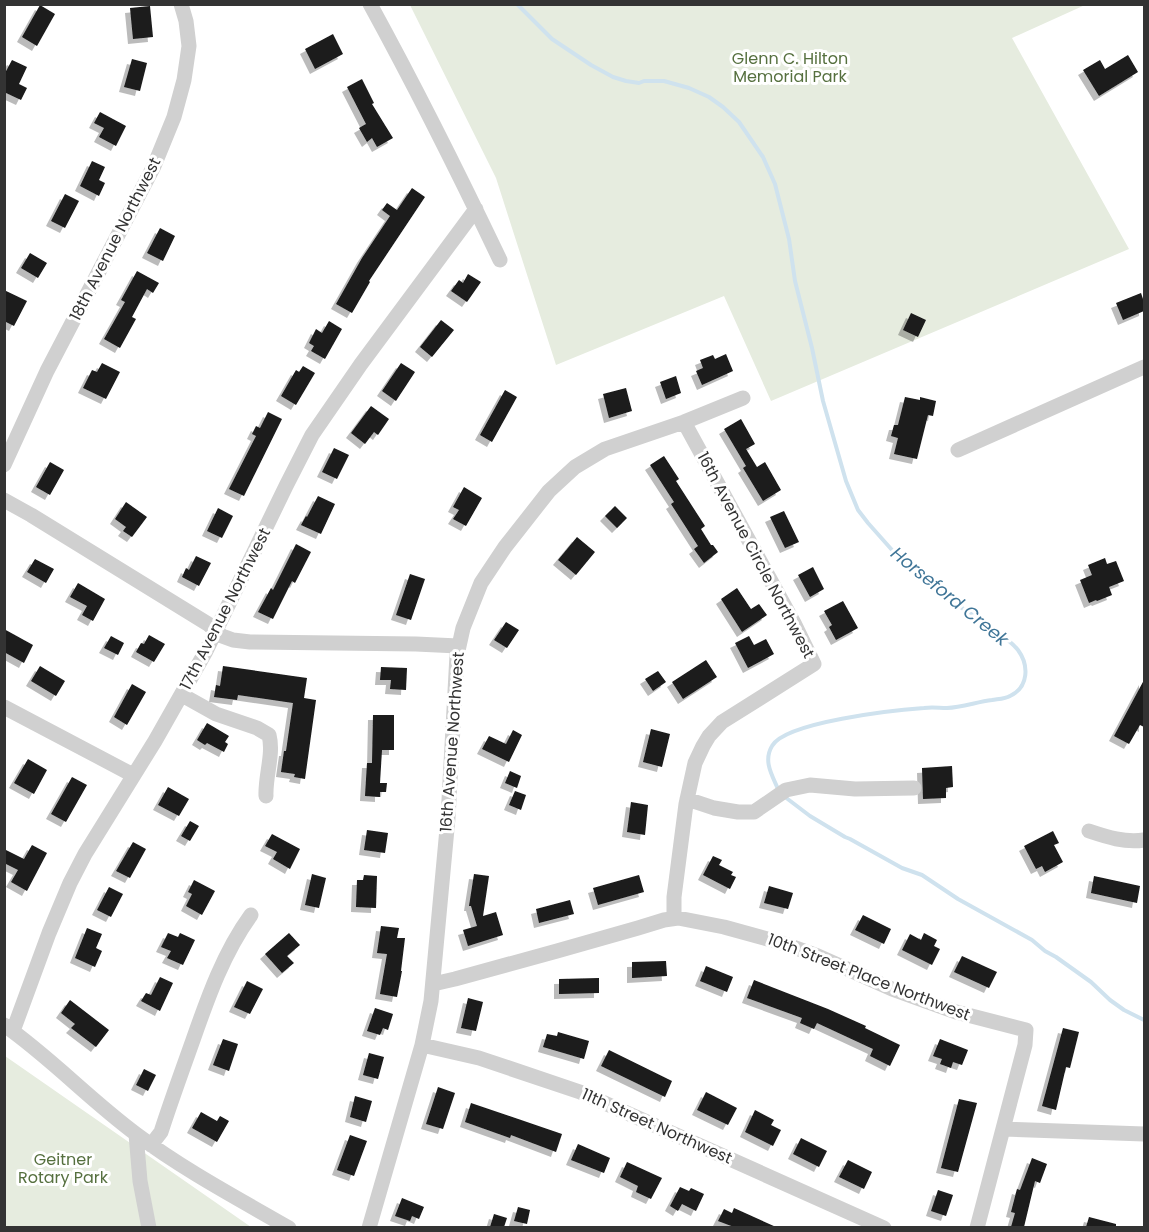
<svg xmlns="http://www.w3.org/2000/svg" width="1149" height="1232" font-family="Poppins,sans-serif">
  <defs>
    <filter id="shadow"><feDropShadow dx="-5" dy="5" stdDeviation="0" flood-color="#0004"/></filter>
  </defs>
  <rect width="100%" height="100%" fill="#fff"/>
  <path fill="#e6ecdf" d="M410,5h675l-73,33 117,211 -358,152 -47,-105 -168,69 -60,-187z
    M5,1056l246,171h-246z"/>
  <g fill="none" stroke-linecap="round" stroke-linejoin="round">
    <path stroke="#cfe2ee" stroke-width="4" d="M517,4l35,35 39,26 22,12 13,4 13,2 5,-2h20l25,7 20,9 14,10 16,15 24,35 12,27 14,55 6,42 17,67 11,53 23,80 12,29 10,13 24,27 44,36 8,10c14,9 28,19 42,28 11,8 23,15 32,26 11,15 11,37 -8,46 -5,3 -13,3 -18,4 -15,2 -30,7 -45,8 -8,0 -15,-1 -23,0 -29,2 -139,14 -152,38 -9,15 0,29 6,43
      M785,797l25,19 35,21 5,2 52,29 20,7 36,24 74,41 13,11 11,6 35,25 19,18 14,10 20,10"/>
  </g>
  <path fill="#1a1a1a" filter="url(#shadow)" d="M40,5l15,9 -18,32 -15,-9z
    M150,6l3,31 -20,2 -3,-31z
    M333,34l10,20 -28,15 -10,-20z
    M1128,55l10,17 -39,24 -16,-26 17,-10 5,9z
    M132,59l15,4 -7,28 -16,-4z
    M12,60l15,7 -8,17 8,4 -6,12 -17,-8v-17z
    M362,79l12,24 -2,1 21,34 -16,9 -5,-9 -5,4 -8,-14 7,-4 -19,-37z
    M100,112l26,14 -10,20 -17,-9 5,-9 -10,-5z
    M92,161l13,6 -6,13 6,3 -6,13 -19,-10z
    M412,188l13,9 -56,84 1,1 -18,31 -16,-9 26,-46 28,-42 -8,-6 5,-7 10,7z
    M65,194l14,7 -14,27 -14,-7z
    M160,228l15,8 -12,25 -16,-8z
    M30,253l17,10 -9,15 -17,-10z
    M137,271l22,12 -6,10 -6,-4 -15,28 4,2 -16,29 -16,-9 21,-37 -4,-2z
    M468,274l13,8 -14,20 -16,-11 8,-11 4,3z
    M4,290l23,11 -13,25 -10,-5z
    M1141,293l3,9v9l-21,9 -7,-17z
    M911,313l15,7 -8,17 -15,-7z
    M441,320l13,10 -22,27 -12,-10z
    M329,321l13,8 -17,30 -14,-8 3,-5 -5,-3 7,-14 6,4z
    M726,354l7,17 -31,14 -6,-14 7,-3 -3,-8 13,-5 2,4z
    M102,363l18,9 -14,27 -23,-11 9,-18 5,2z
    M401,363l14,9 -19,29 -14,-10z
    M303,366l12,7 -19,32 -15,-9 15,-26 3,2z
    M676,376l5,17 -15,6 -6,-17z
    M626,388l6,23 -23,7 -6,-24z
    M505,390l12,7 -25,45 -12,-7z
    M905,397l15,3v-3l16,4 -3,15 -5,-1 -11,44 -23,-5 4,-16 -7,-2 3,-11h4z
    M371,406l18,13 -11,16 -4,-3 -9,12 -14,-11z
    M268,412l14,7 -38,77 -15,-7 27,-53 -4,-2 4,-8 4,2z
    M741,419l14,25 -9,5 11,18 8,-5 16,28 -18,11 -20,-33 3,-2 -22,-37z
    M334,448l15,7 -12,24 -15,-7z
    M664,456l15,23 -3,2 29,45 -4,3 10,16h2l5,7 -14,11 -10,-14 4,-3 -27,-42 3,-2 -24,-37z
    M50,462l14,8 -14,25 -14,-8z
    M464,487l18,11 -16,28 -13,-7 6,-9 -6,-3z
    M318,496l17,8 -14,30 -20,-9 5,-9 1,1z
    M126,502l21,15 -15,20 -9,-6 3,-4 -11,-8z
    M615,506l12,12 -10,10 -12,-12z
    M218,508l15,8 -11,22 -15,-7z
    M784,511l15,31 -14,6 -15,-31z
    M577,537l18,15 -19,23 -18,-15z
    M296,544l15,8 -16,31 -3,-2 -19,38 -15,-7 13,-24 2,2z
    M196,556l15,7 -12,23 -17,-9 4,-9 3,2z
    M1105,558l2,6 9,-3 8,20 -15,6 3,8 -15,6 -1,-1 -7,3 -9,-23 12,-5 -4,-10z
    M35,559l19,10 -8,14 -19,-11z
    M813,567l11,22 -14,8 -12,-22z
    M410,574l15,5 -14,41 -15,-5z
    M78,583l27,16 -12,22 -11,-6 5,-9 -17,-9z
    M737,588l14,21 8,-5 8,11 -25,17 -21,-33z
    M843,601l15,27 -22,12 -7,-13 3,-2 -8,-14z
    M506,622l13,8 -12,18 -13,-8z
    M4,629l29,16 -9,18 -20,-11z
    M149,635l16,9 -11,18 -18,-10 5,-9 3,1z
    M111,636l13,7 -6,12 -14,-7z
    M749,636l5,9 12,-6 8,15 -26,14 -13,-25z
    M706,660l11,17 -34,22 -11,-17z
    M40,666l25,15 -9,15 -25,-15z
    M223,666l84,12 -3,20 12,2 -11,79 -11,-2 1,-3 -14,-2 3,-21h2l7,-48 -55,-8 -1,5 -23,-3 2,-12 4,1z
    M381,667l26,1 -1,22 -16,-1 1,-9h-11z
    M658,671l8,11 -13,9 -8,-12z
    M1144,680v47l-4,-2 -11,19 -15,-8z
    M132,684l14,8 -19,33 -13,-8z
    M373,715h21v35h-12l-2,33h7l-1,9h-6v5l-15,-1 2,-33h5z
    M207,723l22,13 -4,6 3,2 -4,8 -17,-9 -2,2 -8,-5z
    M651,729l19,5 -8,33 -19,-5z
    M513,730l9,5 -13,27 -27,-13 7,-13 17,8z
    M28,759l19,11 -13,24 -20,-11z
    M952,766l1,21 -7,1v10l-23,1 -1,-31z
    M510,771l11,5 -4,12 -12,-5z
    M72,777l15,8 -21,37 -15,-8z
    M168,787l21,12 -10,17 -21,-11z
    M515,791l11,4 -5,15 -12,-5z
    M631,802l17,3 -3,30 -18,-3z
    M190,821l9,5 -9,15 -9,-5z
    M367,830l21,3 -3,20 -21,-3z
    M1053,831l6,12 -5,2 9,17 -18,10 -3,-6 -6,3 -12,-23z
    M272,834l28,15 -10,20 -17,-10 4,-7 -12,-6z
    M133,842l13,7 -16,29 -14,-7z
    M32,845l15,8 -20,38 -16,-9 7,-12 -14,-7v-14l20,10z
    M713,856l9,4 -3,5 14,7 -2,3 5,2 -6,12 -27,-14z
    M312,874l14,4 -7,30 -14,-3z
    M474,874l15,2 -6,40 13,-4 7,23 -35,11 -5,-16 14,-4 -6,-20h-2z
    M364,875l13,1 -1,32 -20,-1 1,-27h6z
    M639,875l5,17 -46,13 -5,-17z
    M1094,876l46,10 -3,17 -46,-10z
    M194,880l21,11 -13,24 -16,-9 6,-12 -4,-2z
    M769,886l24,7 -5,16 -24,-6z
    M109,887l14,7 -12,23 -14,-7z
    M570,900l4,14 -35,9 -3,-14z
    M863,915l28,14 -7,15 -29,-14z
    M381,926l18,2 -2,10h8l-4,33h1l-5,26 -17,-3 7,-40 -10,-1z
    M87,928l15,6 -6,14 6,3 -7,16 -20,-9z
    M168,933l10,4 2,-4 15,7 -12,25 -16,-7 4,-7 -10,-4z
    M289,933l11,12 -13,11 7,7 -12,10 -17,-19z
    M924,933l13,7 -3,6 6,3 -8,16 -30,-15 8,-16 11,6z
    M962,956l35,16 -8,16 -35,-16z
    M666,961l1,15 -35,2v-16z
    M706,966l27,11 -6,15 -27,-11z
    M160,977l13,6 -13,28 -19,-10 5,-8 5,2z
    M599,978v15l-40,1v-15z
    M754,980l74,29 38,17 -1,2 35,17 -10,21 -20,-10 3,-7 -56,-26 -3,6 -14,-6 2,-5 -55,-20z
    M247,981l16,8 -13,25 -16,-7z
    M468,998l15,4 -7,29 -15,-3z
    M70,1000l39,30 -13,17 -25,-19 4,-4 -14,-11z
    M375,1008l18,6 -5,16 -5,-2 -3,7 -13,-4z
    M1063,1028l16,4 -9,36 -4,-1 -10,43 -14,-4z
    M558,1032l31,9 -5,18 -41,-12 4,-13 10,2z
    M223,1039l15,5 -9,27 -16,-6z
    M940,1039l28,11 -6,15 -9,-3 -2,6 -11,-4 2,-5 -9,-3z
    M609,1050l63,31 -7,16 -64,-31z
    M369,1053l15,4 -6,22 -15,-4z
    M144,1069l12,6 -8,16 -12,-6z
    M438,1087l17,6 -12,36 -17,-5z
    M706,1092l31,16 -9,17 -31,-15z
    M355,1096l17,5 -6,21 -16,-5z
    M959,1099l18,4 -19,69 -17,-4z
    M471,1103l91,31 -6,18 -45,-17 -1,3 -45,-16z
    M755,1110l19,10 -3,5 10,5 -8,16 -28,-14z
    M201,1112l16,9 3,-5 9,5 -12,21 -25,-14z
    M350,1135l17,6 -13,35 -17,-6z
    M801,1138l26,13 -8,16 -26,-13z
    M578,1144l32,14 -6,15 -33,-13z
    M1032,1158l15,6 -7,19 -5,-2 -11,46h-13l4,-14 -4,-1 6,-23 3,1z
    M848,1160l24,12 -8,17 -25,-12z
    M627,1162l35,16 -11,21 -15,-7 2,-6 -18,-9z
    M680,1187l9,4 2,-3 13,6 -8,17 -14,-7 -4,7 -8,-5z
    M938,1190l15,5 -7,21 -15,-5z
    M402,1198l22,9 -5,12 -7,-3 -2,5 -15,-5z
    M518,1207l12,3 -3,14 -13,-3z
    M734,1208l42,19h-42l-16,-6 6,-12 8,4z
    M494,1214l13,4 -3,9h-14z
    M1089,1217l27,7v3h-30z"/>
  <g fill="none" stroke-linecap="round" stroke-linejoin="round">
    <path stroke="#d0d0d0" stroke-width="15" d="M370,4c46,84 89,170 130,256
      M958,450l186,-83
      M4,465l43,-94 107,-205 20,-49 10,-37 5,-34 -3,-25 -5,-17
      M4,500l27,15 177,109 14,12 11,4 17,2 166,2 42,2
      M182,695l34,19 41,14 12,7c5,19 -4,41 -3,61
      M4,707l129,68
      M687,799l27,9 24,4h16l32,-22 24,-5 45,4 59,-1
      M1089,831c18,6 36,12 55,9
      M674,918v-21l12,-93 9,-41 8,-17 6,-10 13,-14 92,-58 -20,-41 -110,-201
      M433,984l22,-5 102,-28 81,-23 26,-8 14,-2 46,9 58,16 36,13 74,33 64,23 70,18 -1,15 -48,183
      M4,1025c47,33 86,75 132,109 48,36 101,64 153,94
      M13,1031l36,-98 21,-50 15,-29 70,-113 51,-90 80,-165 26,-51 49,-71 115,-155
      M422,1045l57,13 101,34 304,136
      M1004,1129l140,5
      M136,1134l4,47 9,47
      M151,1145l10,-13c10,-31 21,-61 32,-92 15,-43 31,-88 58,-125
      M369,1228l53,-183 9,-44 17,-183 9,-163 6,-27 18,-45 24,-36 44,-56 26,-24 30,-18 79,-27 59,-24"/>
  </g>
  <g text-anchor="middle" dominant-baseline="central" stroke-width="6" stroke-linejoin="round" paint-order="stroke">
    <g font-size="16" fill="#56703f" stroke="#fff">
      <text x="790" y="58">Glenn C. Hilton<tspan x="790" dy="18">Memorial Park</tspan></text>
      <text x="63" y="1159">Geitner<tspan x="63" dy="18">Rotary Park</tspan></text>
    </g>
    <g font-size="16" fill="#333" stroke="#fff">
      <text transform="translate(115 239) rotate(-63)">18th Avenue Northwest</text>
      <text transform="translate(756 555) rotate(62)">16th Avenue Circle Northwest</text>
      <text transform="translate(225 609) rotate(-63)">17th Avenue Northwest</text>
      <text transform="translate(452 742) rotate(-86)">16th Avenue Northwest</text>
      <text transform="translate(869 977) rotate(21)">10th Street Place Northwest</text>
      <text transform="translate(657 1126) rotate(24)">11th Street Northwest</text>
    </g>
    <g font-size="18" font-style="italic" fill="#3f7597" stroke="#fff">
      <text transform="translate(950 596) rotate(39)">Horseford Creek</text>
    </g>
  </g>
  <rect width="1149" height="1232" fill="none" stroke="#333333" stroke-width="12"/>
</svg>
